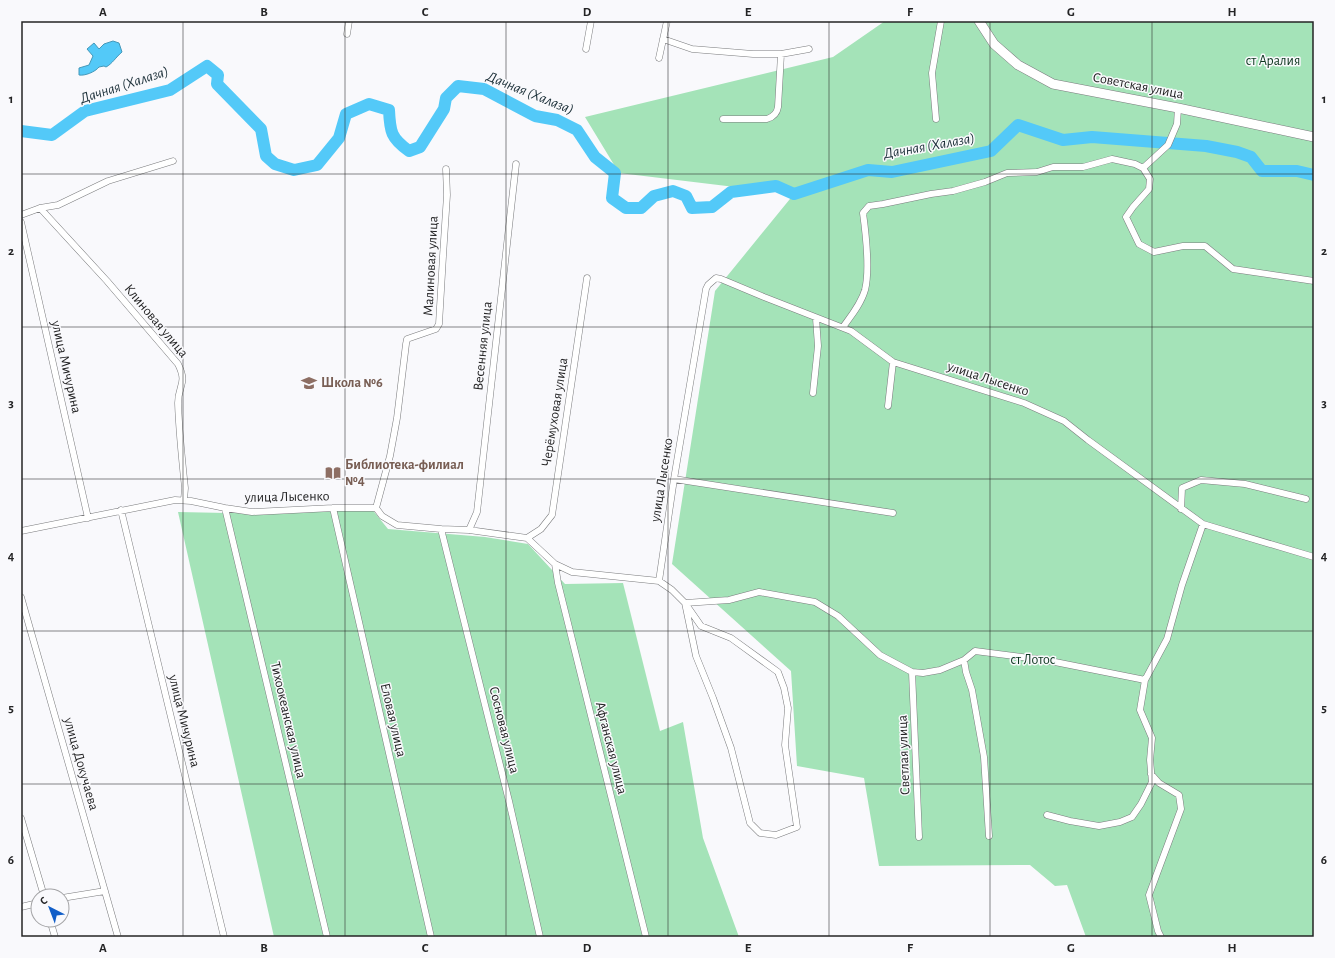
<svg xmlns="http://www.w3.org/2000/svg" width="1335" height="958" font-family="'Alegreya Sans',sans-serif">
  <rect width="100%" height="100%" fill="#f9f9fc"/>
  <path fill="#a4e3b8" d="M885,21h429v916h-228l-19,-52 -12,1 -25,-21 -151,1 -15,-88 -67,-12 -6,-95 -119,-107 43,-273 79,-97 -175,-21 -34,-56 248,-60z
    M371,508l17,21 97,8 43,7 37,40 58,-1 37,148 23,-9 20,116 36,99h-465l-96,-425 49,1z"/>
  <path fill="#53c9f8" stroke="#4598b9" d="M113,41l6,2 3,9c-6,5 -10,12 -16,15l-2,-1 -5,1c-4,5 -14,9 -20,8v-7l10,-3 4,-9 -6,-7 7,-6 5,6 5,-5z"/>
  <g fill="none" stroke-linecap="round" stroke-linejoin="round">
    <path stroke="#53c9f8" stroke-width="12" d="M21,131l31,4 33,-24 85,-21 37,-24 11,9 -1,9 44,45 5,27 9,8 19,6 23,-5 22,-27 7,-24 23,-10 20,6c1,22 2,28 20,41l11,-4 24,-38 2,-11 12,-12 26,3 51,27 22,4 20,10 18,27 20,16 -3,25 14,10h15l13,-12 19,-5 13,5 6,12 20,-1 19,-15 45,-6 18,8 74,-24 24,2 99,-21 27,-26 45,15 29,-3 114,9 31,6 14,5 11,14h35l17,4"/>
    <defs>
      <path id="street" d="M347,34l2,-13
        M663,39l29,10 61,5h28l28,-5
        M586,49l5,-28
        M659,58l8,-37
        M723,119h44c6,-2 10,-5 11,-12l3,-53
        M936,119l-4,-46 9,-52
        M1143,168l7,11 -1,10 -16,18 -7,10 13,27 15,8 29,-6h22l28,23 81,12
        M40,208l67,73 71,83c10,20 0,21 0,39 1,28 4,57 7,85l-1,12
        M21,215l19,-7 18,-3 50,-24 65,-20
        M21,222l67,296
        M843,327c8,-11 18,-23 22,-37 5,-20 1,-55 -2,-77l6,-7 14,-2 48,-10 22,-3 32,-9 22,-9 30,-1 16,-5h30l29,-8 23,5 8,4 25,-23 9,-21 1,-16
        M813,393l5,-47 -2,-28
        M888,406l5,-44
        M674,479l219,34
        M225,508l102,429
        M333,508l98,429
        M376,508l14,-52 7,-38 9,-74 1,-5 29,-10 3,-5 4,-68 4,-61 -1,-26
        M1181,509l1,-21 19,-8 44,4 61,15
        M121,510l103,427
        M441,529l68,272 31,136
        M469,530l8,-18 39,-348
        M21,531l154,-31 16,1 34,7 27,4 81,-4h43l6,8 15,9 44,4 28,1 58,8 28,26 17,8 87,9 15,-102 32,-190 2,-4 8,-7 5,1 43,18 87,34 42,31 131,41 40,18 24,19 115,84 111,33
        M527,538l14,-9 11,-14 35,-237
        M555,564l3,19 88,354
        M659,581l13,9 13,13 44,-3 30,-8 56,10 23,14 42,39 32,17 11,1 17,-3 24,-10 11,-9 70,9 100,20
        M21,597l97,340
        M685,603l16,23 30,12 47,34 6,16 4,20 -3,37 12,82 -21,8 -16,-2 -10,-10 -19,-75 -18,-50 -17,-42z
        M964,660l2,12 6,18 12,67 5,79
        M912,672l7,165
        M1151,774l8,9 20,12 2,14 -32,86 9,36 3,6
        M1047,815l23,6 29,5 21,-4 12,-5 9,-13 11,-22 -2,-22 2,-22 -12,-28 5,-30 22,-41 15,-54 21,-61
        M21,818l23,78
        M62,898l43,-7
        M21,907l17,-4
        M50,920l5,17"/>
      <path id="secondary" d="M979,21l15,23 24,21 35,19 125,24 136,29"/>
    </defs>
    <use href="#street" stroke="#7a7b7d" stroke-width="7"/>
    <use href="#secondary" stroke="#7a7b7d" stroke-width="10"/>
    <use href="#street" stroke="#fff" stroke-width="6"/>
    <use href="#secondary" stroke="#fff" stroke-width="9"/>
  </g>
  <path fill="none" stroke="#242425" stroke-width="1" stroke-opacity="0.55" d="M183,21v916M345,21v916M506,21v916M668,21v916M829,21v916M990,21v916M1152,21v916M21,174h1293M21,327h1293M21,479h1293M21,631h1293M21,784h1293"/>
  <defs>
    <symbol id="school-bare" viewBox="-9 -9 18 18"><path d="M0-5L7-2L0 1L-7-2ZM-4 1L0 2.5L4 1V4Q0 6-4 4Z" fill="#8d6e63" stroke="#f9f9fc" stroke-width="2.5" paint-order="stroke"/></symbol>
    <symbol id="library-bare" viewBox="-9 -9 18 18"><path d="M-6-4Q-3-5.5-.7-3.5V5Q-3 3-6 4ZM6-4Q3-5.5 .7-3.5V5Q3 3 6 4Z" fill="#8d6e63" stroke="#f9f9fc" stroke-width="2.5" paint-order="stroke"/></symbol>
  </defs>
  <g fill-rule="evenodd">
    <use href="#school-bare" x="298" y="372" width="22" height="22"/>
    <use href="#library-bare" x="322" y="462" width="22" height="22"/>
  </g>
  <g text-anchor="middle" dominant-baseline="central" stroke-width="3" stroke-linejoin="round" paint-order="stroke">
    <g font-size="14" fill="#0c351e" stroke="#f9f9fc">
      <text x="1273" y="61">ст Аралия</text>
      <text x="1033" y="660">ст Лотос</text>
    </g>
    <g font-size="14" fill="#242425" stroke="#f9f9fc">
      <text transform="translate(1138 86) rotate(11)">Советская улица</text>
      <text transform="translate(431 266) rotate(-87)">Малиновая улица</text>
      <text transform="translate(156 321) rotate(50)">Клиновая улица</text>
      <text transform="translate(483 346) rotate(-84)">Весенняя улица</text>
      <text transform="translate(66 367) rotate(77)">улица Мичурина</text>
      <text transform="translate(988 379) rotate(18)">улица Лысенко</text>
      <text transform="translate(555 412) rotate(-81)">Черёмуховая улица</text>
      <text transform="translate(662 480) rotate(-81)">улица Лысенко</text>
      <text transform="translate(287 497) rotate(-1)">улица Лысенко</text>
      <text transform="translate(288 720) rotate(77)">Тихоокеанская улица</text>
      <text transform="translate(393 720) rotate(77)">Еловая улица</text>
      <text transform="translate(184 721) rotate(76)">улица Мичурина</text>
      <text transform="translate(504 730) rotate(76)">Сосновая улица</text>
      <text transform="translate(611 748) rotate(76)">Афганская улица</text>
      <text transform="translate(904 755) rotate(-92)">Светлая улица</text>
      <text transform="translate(81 764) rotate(74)">улица Докучаева</text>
    </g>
    <g font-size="14" font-weight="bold" fill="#785e54" stroke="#f9f9fc" text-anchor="start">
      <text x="321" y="383">Школа №6</text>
      <text x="345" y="465">Библиотека-филиал<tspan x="345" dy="16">№4</tspan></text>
    </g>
    <g font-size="15" font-style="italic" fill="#192d36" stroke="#f9f9fc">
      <text transform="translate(124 85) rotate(-18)">Дачная (Халаза)</text>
      <text transform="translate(530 93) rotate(22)">Дачная (Халаза)</text>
      <text transform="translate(929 146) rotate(-10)">Дачная (Халаза)</text>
    </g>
  </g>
  <rect width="1335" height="958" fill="none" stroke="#f9f9fc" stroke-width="44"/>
  <g transform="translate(50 908) rotate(318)"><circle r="19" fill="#f9f9fc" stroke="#a4a4a6"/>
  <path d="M0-3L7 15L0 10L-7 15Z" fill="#115ec8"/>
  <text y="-6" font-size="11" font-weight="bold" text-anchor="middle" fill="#242425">С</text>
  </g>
  <rect x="22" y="22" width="1291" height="914" fill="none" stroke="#242425" stroke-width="1.5"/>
  <g font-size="13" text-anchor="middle" font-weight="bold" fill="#242425">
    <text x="103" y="16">A</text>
    <text x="264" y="16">B</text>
    <text x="425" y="16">C</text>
    <text x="587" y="16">D</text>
    <text x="748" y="16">E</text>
    <text x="910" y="16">F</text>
    <text x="1071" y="16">G</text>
    <text x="1232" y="16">H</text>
    <text x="11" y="103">1</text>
    <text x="1324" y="103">1</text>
    <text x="11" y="255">2</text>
    <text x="1324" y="255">2</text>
    <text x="11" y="407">3</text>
    <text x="1324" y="407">3</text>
    <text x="11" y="560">4</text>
    <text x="1324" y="560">4</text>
    <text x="11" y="712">5</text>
    <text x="1324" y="712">5</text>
    <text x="11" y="864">6</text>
    <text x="1324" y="864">6</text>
    <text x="103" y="952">A</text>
    <text x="264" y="952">B</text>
    <text x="425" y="952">C</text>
    <text x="587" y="952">D</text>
    <text x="748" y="952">E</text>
    <text x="910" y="952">F</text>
    <text x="1071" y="952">G</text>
    <text x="1232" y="952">H</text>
  </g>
</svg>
